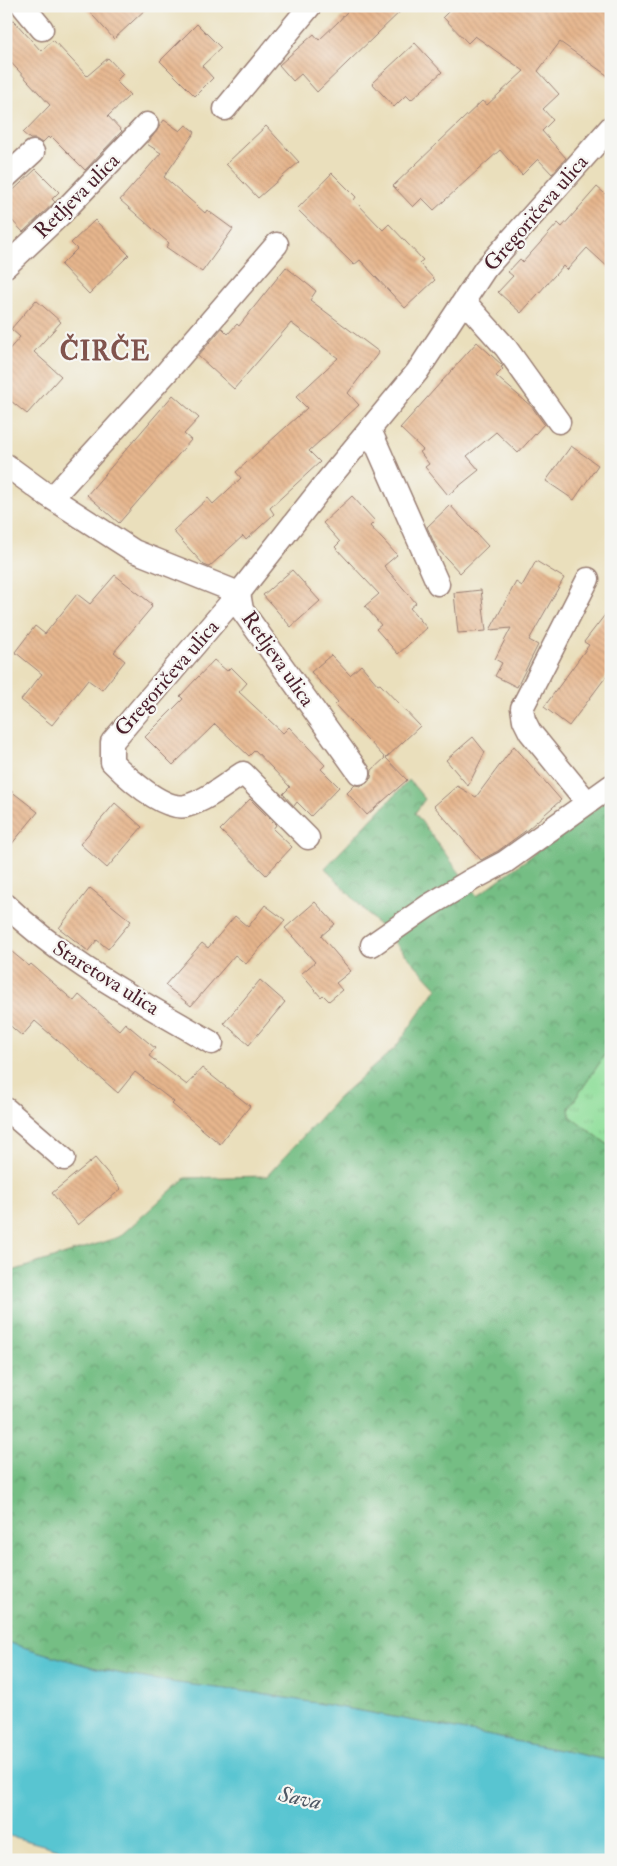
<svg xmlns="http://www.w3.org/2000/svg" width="617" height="1866" font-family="'IM FELL Double Pica',serif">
  <defs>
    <pattern id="grass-tufts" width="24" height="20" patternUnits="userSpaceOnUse" patternTransform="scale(1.25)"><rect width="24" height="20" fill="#92df9c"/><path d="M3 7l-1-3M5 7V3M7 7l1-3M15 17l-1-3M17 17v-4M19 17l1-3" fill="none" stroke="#7fbf87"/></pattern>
    <pattern id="forest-crowns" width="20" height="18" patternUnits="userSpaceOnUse" patternTransform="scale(1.25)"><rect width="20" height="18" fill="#75be84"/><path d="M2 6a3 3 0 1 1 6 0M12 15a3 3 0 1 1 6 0" fill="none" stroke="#629a6c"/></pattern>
    <pattern id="building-back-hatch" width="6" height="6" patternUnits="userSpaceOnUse" patternTransform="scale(1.25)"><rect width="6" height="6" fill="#e6b68d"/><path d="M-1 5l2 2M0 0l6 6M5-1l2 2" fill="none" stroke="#c79c7a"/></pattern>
  </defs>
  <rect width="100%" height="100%" fill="#f6f6f2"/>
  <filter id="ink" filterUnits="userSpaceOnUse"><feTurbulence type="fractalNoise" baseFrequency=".02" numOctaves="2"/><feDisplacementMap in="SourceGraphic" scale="10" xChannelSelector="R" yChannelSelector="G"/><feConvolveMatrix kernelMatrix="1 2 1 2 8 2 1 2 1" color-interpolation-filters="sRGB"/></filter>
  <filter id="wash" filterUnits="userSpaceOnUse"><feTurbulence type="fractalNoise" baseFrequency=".0096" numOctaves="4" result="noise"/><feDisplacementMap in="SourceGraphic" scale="20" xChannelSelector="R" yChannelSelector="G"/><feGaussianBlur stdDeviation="1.12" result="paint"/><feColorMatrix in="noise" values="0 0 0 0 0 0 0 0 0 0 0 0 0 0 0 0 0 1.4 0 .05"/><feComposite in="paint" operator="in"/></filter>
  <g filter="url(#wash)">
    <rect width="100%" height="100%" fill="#eadfbc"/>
    <path fill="url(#grass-tufts)" stroke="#6e7f64" d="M611,1046v101l-41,-31 -1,-8z"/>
    <path fill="url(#forest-crowns)" stroke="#606e58" d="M409,780l16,19 -10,14 62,83 134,-99v249l-42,62 1,8 41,31v614c-110,-23 -220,-46 -331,-64 -57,-10 -115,-13 -172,-26 -34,-8 -68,-19 -102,-29v-369l113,-36 66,-59 82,-2 72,-79 56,-49 42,-60 -112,-120z"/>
    <path fill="#59c5d1" stroke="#52727e" d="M6,1642c34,10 68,21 102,29 57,13 115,16 172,26 111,18 221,41 331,64v99h-512l-93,-25z"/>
    <g id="blocks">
      <path fill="url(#building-back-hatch)" d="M84,6h65l-35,33z
        M352,6h54l-89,86 -16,-18 -8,7 -14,-16 35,-31 5,6 19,-18z
        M454,6h157v72l-51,-36 -22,29 21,23 -16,15 10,11 -11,11 24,27 -14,16 -14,-15 -16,16 -22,-25 -66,60 -12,-12 -9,9 -20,-21 89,-85 5,4 37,-34 -49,-35 -7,7 -25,-26z
        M6,12l35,39 12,-11 34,36 21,-18 15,16 -7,7 14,14 -22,21 14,15 -37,39 -33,-33 -2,2 -2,-2 -6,6 -6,-4h-6l-7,-6 27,-28 -44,-48z
        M197,24l24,24 -19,18 11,12 -18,18 -35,-35z
        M415,43l27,29 -31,28 -5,-5 -12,12 -22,-24z
        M164,120l16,11 6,-6 9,7 -31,45 41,36 2,-3 26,19 -31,43 -36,-25 3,-4 -49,-43 41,-47 -14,-9z
        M266,126l33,36 -41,36 -32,-34z
        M36,169l23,23 -7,7 3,3 -32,30 -17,-18v-17z
        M332,173l24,24 -2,3 29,30 6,-6 34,36 -4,3 16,17 -30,28 -45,-48 -6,5 -57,-56z
        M597,187l14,12v71l-24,-22 -20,22 -4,-4 -42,47 -23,-21 15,-16 -5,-4 12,-13 3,3 35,-39 4,4z
        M95,220l34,35 -40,39 -28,-29 16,-16 -6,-6z
        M286,267l30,24 -6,9 69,52 -31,41 11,12 -50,46 11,11 -50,46 4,6 -28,26 -3,-4 -34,31 -5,-2 -31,-34 35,-33 5,6 28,-26 -5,-6 71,-64 -11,-11 42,-39 -47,-35 -57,66 -36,-33 24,-28 6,6 9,-10 2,2z
        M36,300l25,22 -27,30 27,24 -34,38 -21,-17v-44l14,-16 -9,-8z
        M477,342l26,24 -2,1 2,2 -7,7 36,31 12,17 -26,29 -22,-21 -29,24 12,14 -31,25 -23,-28 4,-3 -9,-12 3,-2 -23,-22z
        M173,395l26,23 -15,16 7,6 -72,83 -32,-28z
        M571,446l27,19 -24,35 -28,-19z
        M352,496l23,25 -5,5 27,29 -13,11 32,37 -6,5 17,20 -29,26 -22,-25 5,-4 -16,-19 14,-12 -44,-47 5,-5 -17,-19z
        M450,505l38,41 -28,27 -24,-26 -9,-20z
        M536,561l28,17 -35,62 9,5 -21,42 -22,-11 7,-13 -7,-4 16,-31 -21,2 26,-48 6,4z
        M292,570l28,31 -29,26 -28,-32z
        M115,575l37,29 -2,1 2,2 -38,45 11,9 -23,29 -14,-10 -36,45 -31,-25 21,-26 -27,-22 20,-26 10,8 32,-40 13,10z
        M481,590l5,41 -28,2 -4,-40z
        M611,607v63l-42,56 -25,-19 45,-62 -5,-3z
        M331,655l19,20 11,-10 17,20 2,-1 40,42 -34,32 21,22 -40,35 -20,-22 8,-8 6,1 6,-3 4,-5 1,-8 13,-12 -50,-53 3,-3 -27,-30z
        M214,660l13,11 4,-4 16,16 -8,9 44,41 6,-6 36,38 -4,4 18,18 -28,29 -14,-14 -3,4 -11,-12 7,-7 -35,-37 -6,6 -34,-32 -42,41 -28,-28 38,-38 -3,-3z
        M473,737l12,15 -17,34 -22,-26z
        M514,746l47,54 -33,29 -30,22 -17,9 -47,-54 23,-20 19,11z
        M6,787l32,25 -32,39z
        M250,799l26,26 -3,4 19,18 -26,28 -46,-45z
        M115,803l27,24 -35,41 -27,-24z
        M90,888l41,33 -23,28 -11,-9 -9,11 -29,-23z
        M315,902l20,22 -14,12 30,35 -15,12 6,7 -13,11 -6,-6 -2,2 -20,-23 14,-12 -30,-34z
        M265,905l20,15 -39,44 -11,-9 -44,51 -26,-21 37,-42 6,5 27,-32 13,11z
        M6,947l23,19 2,-2 43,37 5,-6 40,35 6,-7 30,25 -6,8 38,29 15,-17 48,38 -30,38 -48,-40 2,-2 -39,-30 -17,21 -83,-72 -13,15 -16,-14z
        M260,980l25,22 -36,43 -25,-22z
        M95,1158l26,31 -43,36 -26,-32z"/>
    </g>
  </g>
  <g filter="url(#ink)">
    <use href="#blocks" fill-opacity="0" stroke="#9a7f74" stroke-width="1"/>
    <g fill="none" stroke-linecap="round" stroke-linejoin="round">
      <defs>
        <path id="street" d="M23,6l19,23
          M225,109l85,-103
          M6,177l27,-25
          M6,266l54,-51 87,-91
          M464,301l42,47 53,74
          M370,430l68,154
          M6,465l41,30 87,56 105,42 3,17 117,163
          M52,498l114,-125 111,-129
          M587,802l-57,-70 -6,-12 -2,-12 66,-129
          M308,838l-65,-65c-18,12 -36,27 -57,33 -23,5 -59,-29 -74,-44v-20l127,-149 88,-112 90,-109 68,-103 126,-142
          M6,905c59,58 135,96 206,138
          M372,945l56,-39 45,-27 32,-17 106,-76
          M6,1109l58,50"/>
      </defs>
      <use href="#street" stroke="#9a7f74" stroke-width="25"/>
      <use href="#street" stroke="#fff" stroke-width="22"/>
    </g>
  </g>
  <g text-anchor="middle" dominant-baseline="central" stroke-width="4.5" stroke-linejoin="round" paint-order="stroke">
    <g font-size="21" fill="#4a1f2b" stroke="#f6f6f2">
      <text transform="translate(77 196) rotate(-45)">Retljeva ulica</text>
      <text transform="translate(536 213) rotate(-49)">Gregoričeva ulica</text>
      <text transform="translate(278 659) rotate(55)">Retljeva ulica</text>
      <text transform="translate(167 678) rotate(-49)">Gregoričeva ulica</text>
      <text transform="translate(106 978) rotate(32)">Staretova ulica</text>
    </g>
    <g font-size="22" font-style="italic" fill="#4f5965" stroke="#f6f6f2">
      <text transform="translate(300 1798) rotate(12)">Sava</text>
    </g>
    <g font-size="26" font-weight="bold" letter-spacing="1" fill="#81544d" stroke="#f6f6f2">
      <text x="105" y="352">ČIRČE</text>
    </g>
  </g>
  <rect width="617" height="1866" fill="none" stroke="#f6f6f2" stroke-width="25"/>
</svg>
